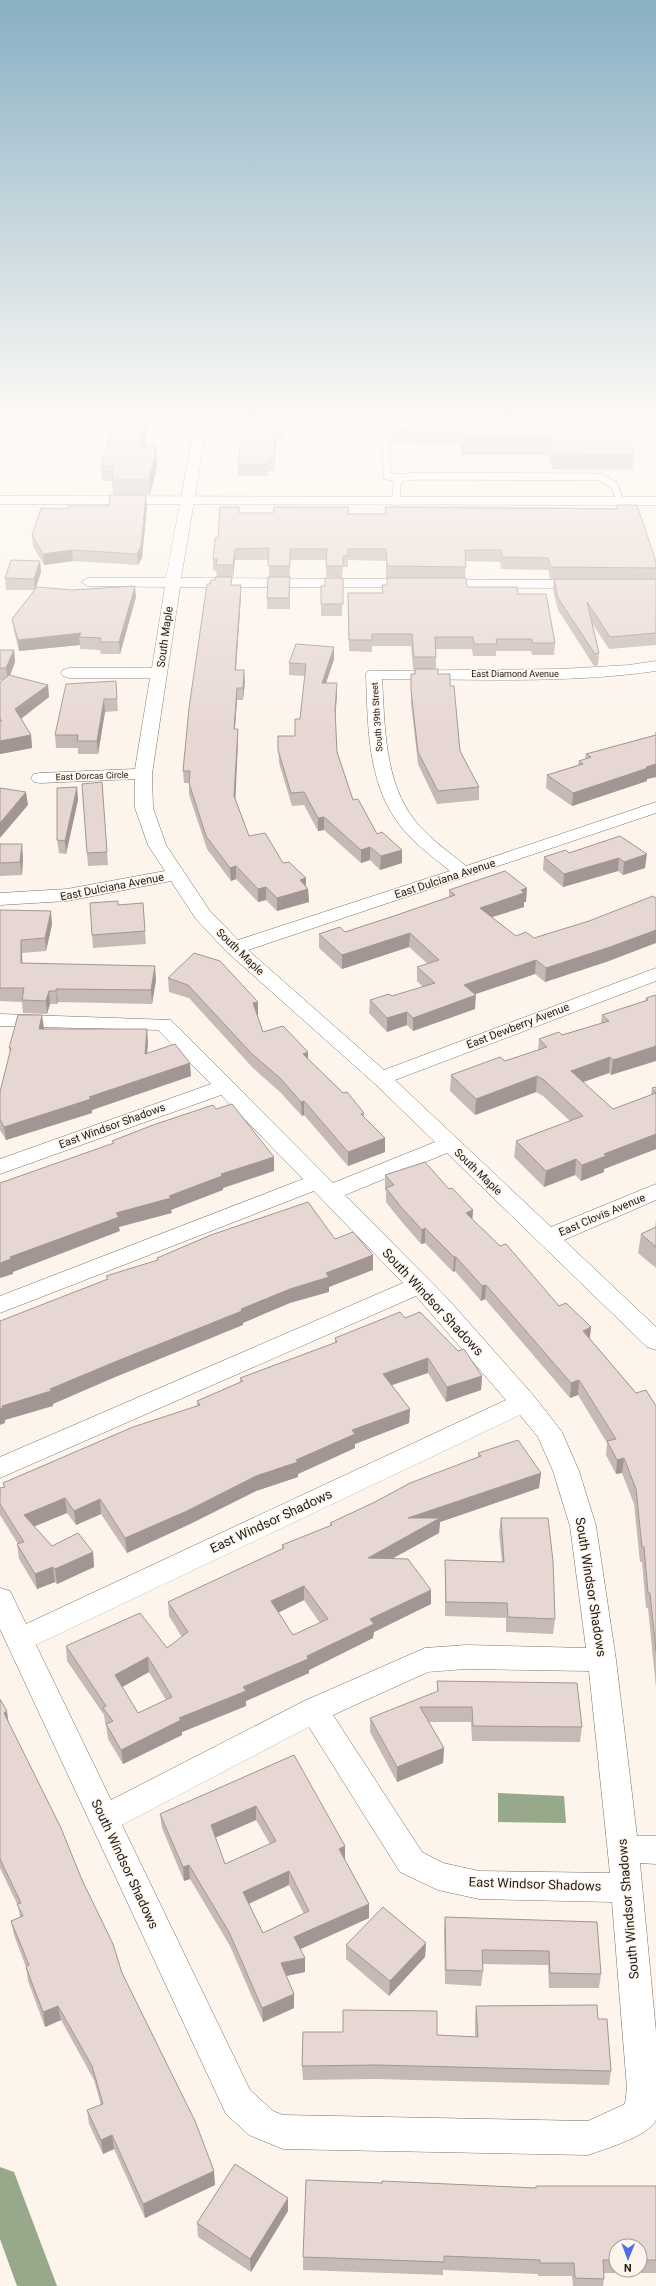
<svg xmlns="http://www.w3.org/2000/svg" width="656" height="2286" font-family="Roboto,sans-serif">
  <rect width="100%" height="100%" fill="#fdf5ec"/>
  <path fill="#e3c0c8" d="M397,428h22v6h3l1,10 -30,-1 -1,-13z"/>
  <path fill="#98a98b" d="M498,1793l66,3 2,27 -68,-1z"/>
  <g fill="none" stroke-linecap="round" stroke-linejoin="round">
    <path fill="#98a98b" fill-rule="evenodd" d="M0,2167l14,5 43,114h-40l-17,-47z"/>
    <defs>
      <path id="service" d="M385,418l2,58 14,2
        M638,418l2,9 8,2
        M396,502l1,-18 4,-6 13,-2 186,1 14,8 6,16"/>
      <path id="minor" d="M196,418h12l-27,160 402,2 7,4 -7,4 -403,-1 -28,187 1,34 13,37 44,66 28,29 212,-69c-16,-13 -34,-26 -48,-43 -35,-43 -34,-101 -36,-154l2,-3 193,-2 68,-4 27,-4v10c-90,13 -183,8 -274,8 3,47 2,104 34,143 14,17 33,30 50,44l190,-64v11l-408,137 136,120 272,-102v13l-261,99 156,147 105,-43v16l-92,40 92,87v23l-9,-3 -200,-194 -102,42 103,104 85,96 29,37 17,39 17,55 20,134 21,176h19v28l-16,-1 16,169v88c-7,16 -51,29 -68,35l-305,-6 -34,-14 -23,-21 -226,-485v-41l10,3 16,33 480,-224 -90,-104 -416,182v-21l403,-174 -89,-92 -314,122v-17l303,-117 -82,-84 -221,79v-15l211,-75 -53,-54 -158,-4v-12l171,6 162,163 102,-41 -61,-59 -147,-131 -31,-33 -25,-38 -104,20 -67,4v-12l67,-4 98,-18 -17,-26 -13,-37v-29l-95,4 -6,-1 -3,-4 3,-4 6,-1 95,-4 15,-91h-81l-6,-2 -2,-3 2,-3 6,-2h83l13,-81 -77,-1 -7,-4 7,-4h78zM520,1415l18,22 15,34 17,55 16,122 -120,-3 -41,3 -121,53 -193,99 -75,-155zM466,1669l123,2 21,202 -131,-2 -36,-8 -21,-11 -89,-137 95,-43zM309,1727l91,145 38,18 41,9 133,3 15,186 -2,16 -37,17 -305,-6 -10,-4 -23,-21 -128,-265z"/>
      <path id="tertiary" d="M0,496l656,1v8l-656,-1z"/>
    </defs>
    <use href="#service" stroke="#7a7067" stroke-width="8"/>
    <use href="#minor" stroke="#7a7067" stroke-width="1"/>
    <use href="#tertiary" stroke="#7a7067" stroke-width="1"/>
    <use href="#service" stroke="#fff" stroke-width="7"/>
    <use href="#minor" fill="#fff" fill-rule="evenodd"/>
    <use href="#tertiary" fill="#fff" fill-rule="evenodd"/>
  </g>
  <path fill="#c7b9b5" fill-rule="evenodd" d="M112,418h40l-8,28h12l1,20 -7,29h-37l-1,-14h-10l-1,-15 11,-36z
    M286,418l-2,21h-8l-2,32h-6v5h-30v-11z
    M410,418h214l10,37 -1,15 -81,-1 -3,-14h-88l-1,-11h-37l-1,-17h-11z
    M617,505l39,57v83l-47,4 -17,-26 7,30 -1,12 -4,1 -36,-56 -5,-20 1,-11h-4l-2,-9 -47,-1 -1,-7 -34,-1 -1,17 2,9 51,7 37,49 -1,12h-22l-1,-4h-35v5h-23l-1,-7h-36v20l2,5 12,12 10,65 19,36v13l-42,4 -19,-40 -7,-61v-29h3l1,-5h-2l-2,-23h-39v6l-23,-1 -1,-58h34v-8h5v-7h21h-22v-17l-38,-1v7h-5l-1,11 -16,-1v-17h-36v17h-21v-17h-34l-2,17h-16l-1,-6 -3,-1v-11l5,-21 21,-25 146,1v-7l231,1z
    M147,506l-5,52 -4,7 -65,-4 -29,4 -11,-19 -1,-11 35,-26z
    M40,561l1,11 -6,18 101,7 -16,57h-19l-1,-4 -20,-1v-4l-61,6 -5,-20 -2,-12 23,-29h-29l-1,-12z
    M290,577v32h-23v-11z
    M343,578l-1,38h-21v-30h4z
    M210,584l22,1 9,11 -5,74 9,12 -2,18h-6l-2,29h3v12l-3,57 14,38 34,27 23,15v8l2,3 1,13 -32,9 -11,-11 -8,2 -22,-23 -5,2 -24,-32 -18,-54v-12h-5l-1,-12z
    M0,650h14l1,12 -5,13 38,10 1,12 -28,21 10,17 1,13 -32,6v-72l2,-2h-2z
    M334,659l-8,24 11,12 -2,21 2,36 16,48 24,34 25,29 -22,7 -10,-10 -9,3 -37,-33 -6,1 -14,-26 -12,1 -13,-43 -1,-27h17l5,-17 5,-43 -16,-1v-12z
    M66,684l51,15 1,12 -13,1 -7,42h-20v-6h-22l-1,-13z
    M655,732h1v45l-9,2v2l-75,25 -26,-18 1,-13 31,-10 1,-4 6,-2 1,-5 69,-19z
    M102,782l6,83 -20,1 -1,-13z
    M77,787l1,13 -12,54 -7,-1 -2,-13z
    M620,836l25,32 -22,7 -5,-4 -55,16 -20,-17 1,-13 25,-4z
    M0,844l23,13 -1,18 -22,1z
    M449,890l77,12h-2v5l-32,10 24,19 18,2 75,23 -64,21 -10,-8 -60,20v15l-62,22 -6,-6 -20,7 -18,-19 1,-13 22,-4 31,-9 -6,-6v-14l11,-3 -19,-17 -67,22 -23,-21v-14l26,-2 49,-16 55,-19z
    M118,905l27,26 1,13 -53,4 -1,-13z
    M0,910l52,14 -6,27 -24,2v11l134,16 -4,24 -94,-2 -1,2h-7l-3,10 -24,-1 -1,-11 -22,-1z
    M168,978l90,24v13l-1,1 6,16 45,20v7l35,34 21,20v4l21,21v14l-37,14 -44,-51 -2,1 -22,-24 -27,-24 -64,-70 -20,-6z
    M656,995l-45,80 -2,-2 -26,9 30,27 38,-14 1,-7 4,-1v62l-52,20v3l-23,9 -6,-6 -31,12 -30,-30 2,-16 54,-20 -27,-25 -7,-4 -61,23 -25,-24 1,-16 54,-14 33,-11 1,-11 23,-4 39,-12 1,-8 43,-14 1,-3z
    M42,1015l2,14 104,13 -1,11 44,23 -99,34v3l-86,27 -6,-10v-38l10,-39 -1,-5z
    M385,1175l64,14 24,21 -1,9 87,87 32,21 -1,12 46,54 20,13v282l-8,-80h-2l-4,-46h-2l-6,-58 -12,-31 -6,1 -10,-19 1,-12 -29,-48 -8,3 -85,-99 -4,2 -26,-30 -2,1 -28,-29 -4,1 -20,-23 -15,-19v-11l-1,-1z
    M656,1220v48l-18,-15 3,-19 14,-6z
    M405,1318l53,33 24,25 -1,14 -35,12 -18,-29 -36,12 18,24 -1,14 -54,21v4l-57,26v3l-42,14 -68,34 -61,28 -26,-39 -25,11 -9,-12 -33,13 18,20 41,6 1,15 -37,17 -2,-2 -18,7 -18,-30 -2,-15h1l-18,-29v-27l4,-1 -1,-4 194,-77v-5l43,-19v-4l95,-35v-5z
    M478,1453l63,20 -2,15 -99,34 -1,11 -46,25 38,46 -57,28 -1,6 -64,32v3l-63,28v5l-64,26v3l-59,29 -15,-25 -2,-14 -1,-3 -1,-7 -37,-54 -1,-15 101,2 15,-11 -13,-21 -1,-14 114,-53v-4l48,-19v-3l148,-66zM304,1600l16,23 -27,12 -15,-22zM149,1672l17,28 -28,13 -16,-26z
    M501,1518l54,101 -2,15 -47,-2v-14l-61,-2v-56l57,2 -3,-29z
    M437,1681l145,46 -2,15 -108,-1 -1,-19h-42l15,26 -1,15 -46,19 -27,-50v-14l67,-26z
    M0,1699l8,22 74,159 133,305 -70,33 -31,-69 -11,5 -14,-30 -2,-14 14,-5 -7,-25 -33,-60 -16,7 -17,-46 -2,-14 -12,-32 -3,-14 9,-4 -2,-11 -18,-38z
    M294,1755l51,105 24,44v14l-69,31 5,23 -19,4 8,18v14l-31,14 -33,-76 -40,-67 -6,2 -22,-53 -2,-14zM256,1820l14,24 -45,20 -10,-26zM289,1885l15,29 -41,19 -14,-29z
    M445,1917l152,5 4,52 -2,14h-50l-1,-23 -65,-1v7l-2,15 -36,-2 -1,-53z
    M426,1943l-1,14 -36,39 -43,-37v-14z
    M476,2006l122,13 13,52 -2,14 -233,-6 -73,1 -1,-14 135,-31 38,2v-17z
    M382,2183l154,5v-2h120v87h-52v6l-1,7h-30l-1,-10h-34v-2l-95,-4v5l-140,-5v-13zM616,2246h24v24h-24z
    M288,2211l-37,61 -53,-35 -1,-14z"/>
  <path fill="#a29694" d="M147,418h5l-12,42v-14z
    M285,418h1l-2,21 -1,-11z
    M276,428v11l-2,32v-11z
    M156,446l1,20 -7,29 -1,-15z
    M146,495l1,11 -5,52 -4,7 -1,-11z
    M235,549v11l-2,17v-12z
    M72,550l1,11 -29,4 -1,-11z
    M40,561l1,11 -6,18 -1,-11z
    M241,585v11l-6,86v-12z
    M135,586l1,11 -16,57 -1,-12z
    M81,633l-2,4 1,8 -61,6 -1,-11z
    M334,647v12l-12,36v-12z
    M14,650l1,12 -7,19 -2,-13z
    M244,670l1,12 -2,18v-12z
    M337,683v12l-2,26v-12z
    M48,685l1,12 -32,25 -2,-13z
    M237,688v12l-3,41v-12z
    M104,699l1,13 -7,42 -1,-13z
    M238,729v12l-3,67 -1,-12z
    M31,735l1,13 -32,6v-13z
    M656,764v13l-9,2v2l-75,25 1,-13 73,-26z
    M77,787l1,13 -12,54 -1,-13z
    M26,792l2,13 -28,33v-15z
    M324,817v13l-6,1v-13z
    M22,844l1,13 -1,18 -2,-13z
    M370,847v13l-9,3v-13z
    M402,850v13l-22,7 1,-14z
    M647,854l-2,14 -22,7 1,-13z
    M619,858l-1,13 -55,16 1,-13z
    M236,866v13l-5,2 -1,-13z
    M306,878v11h2l1,13 -32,9v-13l23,-18z
    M266,887v13l-8,2v-13z
    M527,888l-1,14h-2v5l-44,14v-13l41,-18z
    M51,911l1,13 -6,27 -1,-13z
    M656,930v13l-47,18 -64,21 1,-14z
    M410,933l-1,14 -67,22v-14z
    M21,940l1,13 1,24 -2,-14z
    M536,960l-1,14 -71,24v-13z
    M155,966l1,14 -4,24 -1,-14z
    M56,989l2,13 -1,2 -1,-13z
    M49,991l1,13 -3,10 -1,-13z
    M476,995l-1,14 -62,22v-13z
    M258,1002v13l-5,2v-14z
    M407,1012v13l-20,7v-14z
    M42,1015l2,14h-5z
    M147,1029l1,13 -2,25 -1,-13z
    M656,1046v15l-45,14 2,-15z
    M308,1052v14l-5,-12z
    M610,1057l-1,16 -40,14 2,-16z
    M190,1063l1,13 -99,34v3l-86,27 -2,-13 85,-30z
    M537,1076l-1,16 -61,23 1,-16z
    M304,1101v14l-2,1 -1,-14z
    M656,1134v15l-52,20v3l-23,9 1,-16 22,-11z
    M385,1138v14l-37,14v-14z
    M274,1157v14l-51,17v2l-52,20 1,3 -53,14 1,4 -107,41v2l-13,4v-15l10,-6 106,-44 53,-17 52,-22z
    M576,1159l-1,16 -31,12 2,-16z
    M473,1210l-1,15 -6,-12z
    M425,1228v15l-4,1 1,-14z
    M373,1255v15l-44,17v5l-39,11 -47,20v2l-130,53 -60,26v2l-48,14v3l-5,2v-16l2,-3 48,-17 62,-26 214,-90z
    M454,1257h2l-1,14 -2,1z
    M486,1285l-1,14 -4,2 1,-15z
    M591,1327l-2,15 -6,-11z
    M428,1358v15l-45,15v-14z
    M482,1376l-1,14 -35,12 1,-15z
    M579,1380l-1,15 -8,3 1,-15z
    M410,1409l-1,14 -54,21v4l-57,26v3l-42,14 -68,34 -61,28 -2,-15 131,-62 40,-16 56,-30z
    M624,1458l-2,15 -6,1 1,-14z
    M541,1473l-2,15 -99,34 -1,11 -71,39v-14l40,-40z
    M65,1498l2,15 -41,17 -2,-15z
    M100,1499l1,15 -25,11 -2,-14z
    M93,1552l1,15 -37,17 -2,-15z
    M53,1567l2,15 -18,7 -2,-15z
    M304,1586v14l-33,16v-15z
    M431,1590v14l-57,28 -1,6 -64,32v3l-63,28v5l-64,26v3l-59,29 -2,-14 58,-32 128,-62 63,-37z
    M148,1657l1,15 -32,18 -2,-15z
    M7,1711l2,15 -5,-13z
    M444,1748l-1,15 -46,19v-15z
    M256,1806v14l-44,19 -1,-14z
    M345,1846v15l-6,-12z
    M189,1865l1,14 -6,2 -1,-14z
    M289,1871v14l-46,21v-14z
    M369,1904v14l-75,34v-15z
    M426,1943l-1,14 -36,39 1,-15z
    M305,1958v14l-24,5v-14z
    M294,1994v14l-31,14 -1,-14z
    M58,2006l3,14 -16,7 -2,-15z
    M112,2135l2,14 -11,5 -2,-14z
    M214,2171l1,14 -70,33 -2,-14z
    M288,2198v13l-37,61 -1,-13z"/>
  <path fill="#e7d7d3" stroke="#a29694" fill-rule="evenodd" d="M112,418h35l-7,28h16l-2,6h2l-7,28h-37l2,-14h-13l14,-46h-4z
    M243,418h42l-2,10h-7l-2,32h-6v5h-30z
    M423,418h201l10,37 -81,-1 -3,-15h-88l-1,-10h-37z
    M110,495h36l-5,51 -4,8 -65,-4 -29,4 -11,-19 9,-27 26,1 1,-3h41z
    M617,505h20l19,57v6l-105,-1 -3,-9 -46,-1 -1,-7h-36l1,17 -79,-1 -1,-17h-38v7h-5v10h-17l1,-17h-37v17h-22l1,-18 -34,1 -2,16h-17l1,-6h-4l2,-21h3l2,-31h19v6h34l1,-6h74v7h38l-1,-7 233,2z
    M11,560l29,1 -6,18 -29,-1z
    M215,577h17l-1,8h10l-6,85h9l-1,18h-6l-3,41h4l-4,67 15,40 16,-3 18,30 6,-1 17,16 -6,2 8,9 -31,9 -11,-11 -8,2 -22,-23 -6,2 -24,-32 -17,-53 1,-12h-7l6,-63 18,-124h3l1,-4h4z
    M268,577h22l-1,21h-22z
    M325,578h18v26h-22v-18h4z
    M387,578h79l1,9h50l1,7h28l9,49h-23v-4h-36l1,5h-23l-1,-7h-38l1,20h-22l-2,-23h-40v6h-23l-1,-47h35l-1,-8h5z
    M554,579h102v54l-46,4 -23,-35 12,51 -4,1 -37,-56z
    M135,586l-16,56h-19l1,-4 -22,-1 2,-4 -63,7 -6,-21 25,-32 35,3z
    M296,644l38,3 -12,36h15l-2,26 2,43 16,48 5,-1 19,35 5,-2 20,18 -21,6 -11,-9 -9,3 -37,-33 -6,1 -14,-26 -13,1 -13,-43v-14h17v-17h5l6,-55 -17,-1z
    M0,650h14l-8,18h-6z
    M415,669h23v5h12v12h4l6,65 19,36 -41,4 -20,-39 -7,-61v-17h4z
    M9,675l39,10 -33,24 16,26 -31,6v-20h2l-2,-2v-37z
    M116,681l1,18h-13l-7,42h-20l1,-6h-23l11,-51z
    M656,735v29l-10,3 2,1 -75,25 -26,-18 36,-11 -4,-3 12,-4 -5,-3z
    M102,782l5,70 -20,1 -5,-69z
    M77,787l-12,54 -8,-1v-52z
    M0,788l26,4 -26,31z
    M620,836l27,18 -23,8 -5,-4 -55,16 -20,-17 22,-7 3,3z
    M0,844h22l-2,18 -20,1z
    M505,871l22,17 -6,2 3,3 -44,15 36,28 10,-4 8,6 55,-17 64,-25 3,2v32l-46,17 -64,21 -10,-8 -72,25 12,10 -63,23 -6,-6 -20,6 -17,-18 19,-6 3,2 43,-13 -18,-16 22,-7 -29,-27 -68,22 -23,-21 21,-7 5,5 49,-16 61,-21 -6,-5z
    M118,901v4l25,-2 2,28 -53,4 -2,-32z
    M0,910l51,1 -6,27 -24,2v23l134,3 -4,24 -95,-1v2h-7l-3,10 -24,-1 2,-12h-24z
    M194,953l26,8 38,41 -5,1 10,29 20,-6 25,26 -5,2 40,39 4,-1 17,21 -3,1 24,24 -37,14 -44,-51 -3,1 -21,-24 -28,-24 -64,-69 -20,-7z
    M656,995v51l-43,14 -3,-3 -39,14 42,38 43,-16v41l-52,20 2,2 -24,9 -6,-6 -30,12 -30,-30 67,-25 -39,-36 -7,-4 -61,23 -25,-24 49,-18 5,4 42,-14 -8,-8 20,-7 3,3 47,-14 -7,-6 46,-15 -2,-2z
    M18,1015h24l-3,14h108l-2,25 30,-10 15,19 -101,34 2,2 -87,28 -4,-8v-27l11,-44h-2z
    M656,1087v6l-4,-5z
    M232,1104l42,53 -53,17 1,2 -53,20 2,2 -55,15 3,4 -109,40 1,2 -11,4v-80l114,-40 -2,-2 41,-16 60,-20 3,4z
    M425,1162l24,27 3,-1 21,22 -7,3 34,33 6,-2 53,62 7,-3 25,24 -8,4 53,62 10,-3 10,16v245l-6,-58h-2l-4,-46h-2l-6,-58 -12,-31 -7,2 -10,-19 9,-2 -37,-59 -8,3 -85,-98 -4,1 -26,-29h-2l-29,-29 -3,2 -21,-23 -15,-19 8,-3 -9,-10z
    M308,1202l27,37 18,-7 20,23 -47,18 3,4 -39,12 -49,20 1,2 -130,52 -62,26 1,2 -49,15 1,2 -3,1v-88l108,-42 -2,-3 52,-16 -1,-2 54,-23z
    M656,1227v20l-15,-13z
    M400,1312l5,6 15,-6 38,39 6,-2 18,27 -35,11 -19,-29 -45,16 27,35 -58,21 3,4 -59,26 2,2 -42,14 -69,35 -62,27 -25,-39 -26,12 -9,-13 -41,17 28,31 26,-13 15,19 -38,17 -2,-2 -18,7 -18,-30 7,-2 -24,-38v-16l5,-1 -2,-4 130,-56 67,-22 -3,-4 46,-20 -3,-3 97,-36 -2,-4z
    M518,1440l23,33 -133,45h32l-72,40 40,1 23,31 -61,29 4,5 -67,32 1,3 -65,28 3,4 -67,27 2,2 -60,30 -15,-26 7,-3 -10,-13 3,-2 -40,-60 74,-33 27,35 21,-16 -20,-30 116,-54 -2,-3 50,-20 -2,-2 45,-21 35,-19 71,-27 -3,-3zM304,1586l24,33 -35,16 -22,-34zM148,1657l24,40 -34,16 -23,-38z
    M501,1518h47l5,43 2,58 -47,-2 -1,-14 -61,-1 -1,-42 59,2z
    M437,1681l140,2 5,44 -109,-1 -1,-19h-52l24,41 -47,19 -27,-49 68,-27z
    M0,1699l7,12 -3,2 57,115 21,52 31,64 9,29 73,148 19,50 -71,33 -31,-69 -11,5 -14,-30 16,-6 -11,-38 -34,-60 -15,6 -17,-45 3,-2 -18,-44 12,-5 -6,-12 4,-1 -21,-44z
    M294,1755l51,91 -6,3 30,55 -75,33 11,21 -24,5 13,31 -32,14 -33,-76 -40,-67 -6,2 -23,-53zM256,1806l20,35 -51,23 -14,-39zM289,1871l20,40 -46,22 -20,-41z
    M383,1907l43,36 -36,38 -44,-36z
    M445,1917l152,5 4,52 -51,-1 -1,-22 -67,-1 1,21 -37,-1z
    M597,2005l1,14h9l4,52 -235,-6 -74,1 1,-34h40v-22l94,1v24l41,2 -2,-31z
    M235,2164l53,34 -38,61 -53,-36z
    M306,2180l76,3v-2l154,7v-2h120v74h-16v-14h-24v14h-13l1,19 -29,-1 -1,-15h-34v-3l-96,-4v6l-141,-5z"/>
  <linearGradient id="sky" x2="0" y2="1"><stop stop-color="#88b0c3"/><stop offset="0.57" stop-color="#fefaf6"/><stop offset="1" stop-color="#fefaf6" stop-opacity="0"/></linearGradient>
  <rect width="656" height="738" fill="url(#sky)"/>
  <g text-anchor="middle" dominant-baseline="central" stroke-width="3" stroke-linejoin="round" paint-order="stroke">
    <g font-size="9" fill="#24211d" stroke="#fdf5ec">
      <text x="515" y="674">East Diamond Avenue</text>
      <text transform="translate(377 717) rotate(-94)">South 39th Street</text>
      <text transform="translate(92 776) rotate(-2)">East Dorcas Circle</text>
    </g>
    <g font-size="11" fill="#24211d" stroke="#fdf5ec">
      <text transform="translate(165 637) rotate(-82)">South Maple</text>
      <text transform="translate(445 879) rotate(-18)">East Dulciana Avenue</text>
      <text transform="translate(112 887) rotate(-11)">East Dulciana Avenue</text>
      <text transform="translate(240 952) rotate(44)">South Maple</text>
      <text transform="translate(518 1026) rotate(-21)">East Dewberry Avenue</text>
      <text transform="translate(112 1126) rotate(-20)">East Windsor Shadows</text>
      <text transform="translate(478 1172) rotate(44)">South Maple</text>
      <text transform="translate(602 1215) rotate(-23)">East Clovis Avenue</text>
    </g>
    <g font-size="13" fill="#24211d" stroke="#fdf5ec">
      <text transform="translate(433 1302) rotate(47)">South Windsor Shadows</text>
      <text transform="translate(271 1521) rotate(-25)">East Windsor Shadows</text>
      <text transform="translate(591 1587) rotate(81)">South Windsor Shadows</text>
      <text transform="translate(125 1864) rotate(65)">South Windsor Shadows</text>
      <text transform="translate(535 1884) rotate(2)">East Windsor Shadows</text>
      <text transform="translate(628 1909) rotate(-95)">South Windsor Shadows</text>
    </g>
  </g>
  <g transform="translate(628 2258) rotate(181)"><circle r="19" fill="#fdf5ec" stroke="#a6a099"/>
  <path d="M0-3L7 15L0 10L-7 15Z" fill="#4c70e4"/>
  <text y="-6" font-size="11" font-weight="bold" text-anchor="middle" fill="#24211d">N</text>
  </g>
</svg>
